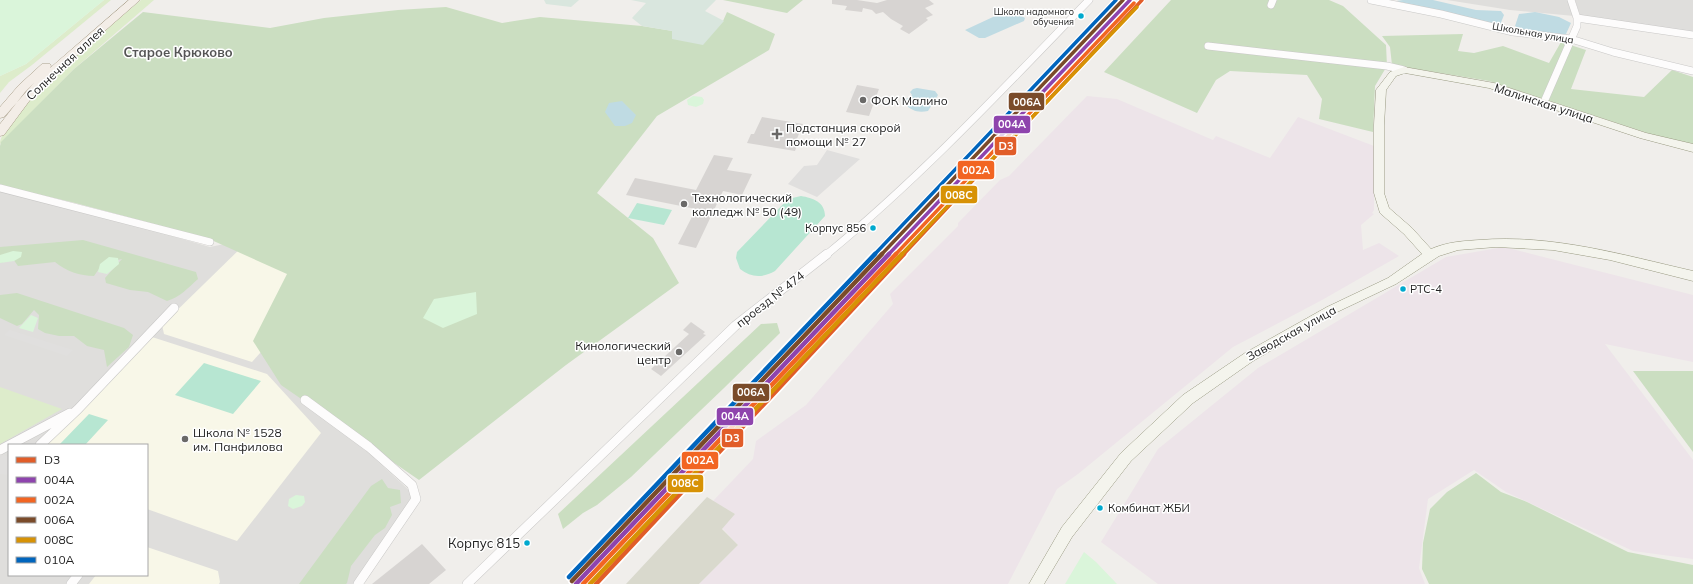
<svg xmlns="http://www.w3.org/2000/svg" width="1693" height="584" font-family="Mulish,sans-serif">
  <rect width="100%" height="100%" fill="#f0eeeb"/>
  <path fill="#dfdedc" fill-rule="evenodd" d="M1447,0h121l6,16 -64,-6z
    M1575,0h118v36l-111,-16z
    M0,190l110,28 100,29 39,-8 23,126 138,126 2,9 -57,84h-355zM9,445h138v130h-138z"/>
  <path fill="#ede4e9" d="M1087,96l30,3 96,41 3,-4 54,22 28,-41 76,29v64l-2,3 2,1 -13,11 2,25 16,-7 20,13 -77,44 -89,47 -155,127 -21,15 -49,95h-309l39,-39 -16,-17 13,-14 -22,-13 40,-42 3,-18 50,-36 87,-101 -3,-10 68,-68v-3l42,-43 9,-4z
    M1504,247l189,48v67l-88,-18 88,116v99l-60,-8 -127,-59 -32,-22 -46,29 -9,69 6,16h-267l-57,-42 57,-93 100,-81 188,-111z"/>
  <path fill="#f8f7e8" d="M247,242l75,12 -26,59 -44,49 -88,-28 -2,-9z
    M152,337l115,37 54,59 -84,108 -90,-32v-64h-100z
    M147,547l71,24 2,11 -1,2h-130l7,-9h51z"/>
  <path fill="#d9d9cd" d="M707,497l28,17 -13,15 16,16 -39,39h-73z"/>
  <path fill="#ddeccb" d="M104,0h7l-79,65 -23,17 -9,11v-17l26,-12z
    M141,0h13l-80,69 -74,75c0,-27 116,-123 141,-144z
    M0,387l62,22 -62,35z"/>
  <path fill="#cbdec1" d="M723,0h80l-16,13z
    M1171,0h158l14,6 43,39 1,21 -12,20 -2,46 -54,-13 3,-20 -15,-24 -77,-4 -14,9 -19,33 -93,-41z
    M446,7l56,16 38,-6 102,9 31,5 50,-10 4,-9 48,22 -6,16 -112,66 -60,77 56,45 26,45 -113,82 -147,115 -138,-95 -28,-44 34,-67 -80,-36 -132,-35 -75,-18v-39l1,-4 73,-73 69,-57 127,16 54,-10 74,-8z
    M1463,34l-5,17 16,2 29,-7 46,17 12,-21 25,8 -15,39 73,8 28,-27 21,7v67l-43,-10 -161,-53 -97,-16 -2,-18 -8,-11z
    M83,240l113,32 2,7c-10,9 -18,18 -31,22l-19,-9 -18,-2 -24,-7 -1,-5 17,-19 -19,4 -9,13c-14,0 -28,-5 -39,-14l-37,4 -5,-7 -13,4v-16z
    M17,293l107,35 9,7 -4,12 -22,20 -3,-17 -17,-4 -13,-10h-15l-14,-3 -7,-4 1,-14 -5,-5 -12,14 -5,2 -17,-8v-23z
    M777,323l3,10 -56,55 -93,89 -34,28 -14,8 -20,16 -5,-15 203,-190z
    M1633,371h60v81z
    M1476,473l25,19 26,10 101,50 65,13v19h-264l-7,-15 1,-26 7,-34 17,-17z
    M382,479l6,9 12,2 1,13 -11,4 2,8 -7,13 -10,7 -24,31 -4,17 -1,1h-47l72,-98z"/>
  <path fill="#d9e6de" d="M544,0h35l-8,7 -25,-3z
    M631,0h85l-11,11 19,10 -21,24 -31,-6v-8l-30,-5 -10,-8 14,-15z"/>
  <path fill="#daf5da" d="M0,0h104l-78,64 -26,12z
    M693,96l9,1 2,3 -1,4 -7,3 -8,-2 -1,-5z
    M13,251l9,1 -1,5 -7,4 -14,2v-8z
    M109,257l9,1 1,6 -12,10 -9,-2 2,-8z
    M476,292l1,22 -34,14 -20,-10 11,-19z
    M31,315l7,3 -5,14 -14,-4z
    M296,495l8,1 1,6 -3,4 -9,3 -5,-3 1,-7z
    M1084,552l12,10 21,22h-52z"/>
  <path fill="#b7e6d2" d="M801,196c12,2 24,6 24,20l-50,55c-12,7 -24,7 -35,-2l-4,-11 1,-6 51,-53z
    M637,203l35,7 -8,15 -36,-7z
    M204,363l57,18 -28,33 -58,-19z
    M89,414l19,6 -23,25h-26z"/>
  <path fill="#e0dfde" d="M827,150l33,9 -43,38 -29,-13 16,-18 13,-1z
    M10,330l63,20 -6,6 -63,-21z
    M3,455l6,2v18l-9,-1v-16z"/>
  <path fill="#bfdbe3" d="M1403,0h30l43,10 25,1 3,4 -4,10 -104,-24z
    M1008,10l6,1 11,7 -1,3 -39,17h-6l-14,-8z
    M1535,12l24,5 12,6 -5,11 -6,2 -43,-8 -2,-2 4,-12z
    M917,88l18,3 3,4 -10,16c-10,2 -16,0 -23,-7l1,-5 6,-4 -2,-3 3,-3z
    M622,101l14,14 -4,8 -7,3h-10l-10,-14 4,-9z"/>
  <path fill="#d7d4d2" d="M832,0h25l20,3 10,-3h42l5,4 -9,4 8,7 -7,3 2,2 -19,14 -9,-5 3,-3 -12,-7 -8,-7 -7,2 -4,-4 -9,-2 -1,4 -17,-2 2,-4 -15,-2z
    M857,85l22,4 -10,27 -23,-4z
    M762,117l41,7 -7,17 2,1 -3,9 -48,-8 4,-9h3z
    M714,155l19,3 -6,12 25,4 -10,21 -19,-4 -27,57 -18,-4 18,-35 -70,-14 9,-17 61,12z
    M691,322l14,10 -2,2 3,1 -45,41 -10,-7 38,-35 -6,-4z
    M422,544l24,26 -17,14h-57z"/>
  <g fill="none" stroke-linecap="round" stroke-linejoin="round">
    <defs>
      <path id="street-far1" d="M1371,0l70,14 72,18 58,7 42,13 80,19
        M1271,5l2,-5
        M1577,18l116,17
        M1208,46l179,20 17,4
        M1544,102l33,-76v-8l-6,-18
        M0,188l210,54
        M826,255c94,-77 178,-167 263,-255"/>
      <path id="street" d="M305,400l64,47 43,38 4,14 -58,85
        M40,445l38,-36 96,-101
        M0,450l70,-37
        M71,584l7,-9
        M467,584l268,-258 92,-72"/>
      <path id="secondary" d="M1404,67l90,16 152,50 47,11v8l-53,-14 -151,-50 -84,-15 -9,3 -10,14 -2,35v68l5,15 23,20 19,21c16,-7 32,-8 48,-9 73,-6 144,15 214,31v10l-83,-21 -57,-10 -57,-3 -38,3 -19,6 -43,28 -61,29 -82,48 -60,42 -62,58 -59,76 -28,47h-15l33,-57 59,-74 62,-58 62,-42 82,-46 61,-29 34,-24 -18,-20 -24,-21 -6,-20v-68l2,-35 14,-18z"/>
      <path id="primary" d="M129,0h11l-90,79 -17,17 -29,39 -4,1v-12l25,-32 9,-9 -30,34 -4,1v-11l19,-22 23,-21h8l1,2 -1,2z"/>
    </defs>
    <use href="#street-far1" stroke="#c9c8c7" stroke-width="8"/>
    <use href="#street" stroke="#c9c8c7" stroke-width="10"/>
    <use href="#secondary" stroke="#999a82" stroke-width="1"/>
    <use href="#primary" stroke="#a79c86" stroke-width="1"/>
    <use href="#street-far1" stroke="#fdfcfc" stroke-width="7"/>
    <use href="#street" stroke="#fdfcfc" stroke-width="9"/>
    <use href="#secondary" fill="#f4f4ed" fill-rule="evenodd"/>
    <use href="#primary" fill="#f3ede7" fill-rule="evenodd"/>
    <defs>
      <path id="rail-1-far1" d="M903,255l239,-255"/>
      <path id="rail-1" d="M596,584l308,-330"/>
      <path id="rail-2-far1" d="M888,255l242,-255"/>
      <path id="rail-2" d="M576,584l313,-330"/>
      <path id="rail-3-far1" d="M895,255l239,-252"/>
      <path id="rail-3" d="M583,584l313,-330"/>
      <path id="rail-4-far1" d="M881,255l242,-255"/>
      <path id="rail-4" d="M572,581l310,-327"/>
      <path id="rail-5-far1" d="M901,255l236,-248"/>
      <path id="rail-5" d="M590,584l312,-330"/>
      <path id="rail-6-far1" d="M874,255l242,-255"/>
      <path id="rail-6" d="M569,577l306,-323"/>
    </defs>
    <use href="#rail-1-far1" stroke="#fff" stroke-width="6"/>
    <use href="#rail-1" stroke="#fff" stroke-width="8"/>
    <use href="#rail-2-far1" stroke="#fff" stroke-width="6"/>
    <use href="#rail-2" stroke="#fff" stroke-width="8"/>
    <use href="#rail-3-far1" stroke="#fff" stroke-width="6"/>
    <use href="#rail-3" stroke="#fff" stroke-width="8"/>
    <use href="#rail-4-far1" stroke="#fff" stroke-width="6"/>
    <use href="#rail-4" stroke="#fff" stroke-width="8"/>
    <use href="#rail-5-far1" stroke="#fff" stroke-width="6"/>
    <use href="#rail-5" stroke="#fff" stroke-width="8"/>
    <use href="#rail-6-far1" stroke="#fff" stroke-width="6"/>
    <use href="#rail-6" stroke="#fff" stroke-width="8"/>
    <use href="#rail-1-far1" stroke="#e15d29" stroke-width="3.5"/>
    <use href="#rail-1" stroke="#e15d29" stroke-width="4.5"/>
    <use href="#rail-2-far1" stroke="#8e44ad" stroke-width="3.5"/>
    <use href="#rail-2" stroke="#8e44ad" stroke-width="4.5"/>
    <use href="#rail-3-far1" stroke="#f26522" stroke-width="3.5"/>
    <use href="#rail-3" stroke="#f26522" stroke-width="4.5"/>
    <use href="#rail-4-far1" stroke="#7a4b2a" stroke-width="3.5"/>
    <use href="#rail-4" stroke="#7a4b2a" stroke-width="4.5"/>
    <use href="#rail-5-far1" stroke="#d79205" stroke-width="3.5"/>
    <use href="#rail-5" stroke="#d79205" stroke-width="4.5"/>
    <use href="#rail-6-far1" stroke="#0065bd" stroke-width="3.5"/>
    <use href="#rail-6" stroke="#0065bd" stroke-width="4.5"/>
  </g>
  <g fill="#00a9ce" stroke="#fff" stroke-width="1.5">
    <circle cx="1081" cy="16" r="3.5"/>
    <circle cx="873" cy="228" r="3.5"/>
    <circle cx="1403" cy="289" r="3.5"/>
    <circle cx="1100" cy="508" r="3.5"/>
    <circle cx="527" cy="543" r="3.5"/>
  </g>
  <g fill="#6a6968" stroke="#fff" stroke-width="1.5">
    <circle cx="863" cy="100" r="4"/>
    <path d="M775 128h4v4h4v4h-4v4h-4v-4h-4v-4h4z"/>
    <circle cx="684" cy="204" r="4"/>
    <circle cx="679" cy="352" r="4"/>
    <circle cx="185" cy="439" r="4"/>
  </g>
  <g text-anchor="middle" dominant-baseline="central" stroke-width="3" stroke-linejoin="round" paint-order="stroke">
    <g font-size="9" fill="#222" stroke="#fff" text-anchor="end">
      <text x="1074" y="11">Школа надомного<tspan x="1074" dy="10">обучения</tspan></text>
    </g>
    <g font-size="10" fill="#222" stroke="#fff">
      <text transform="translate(1533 33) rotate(10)">Школьная улица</text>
    </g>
    <g font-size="11" fill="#222" stroke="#fff" text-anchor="start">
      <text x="866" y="228" text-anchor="end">Корпус 856</text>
      <text x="1410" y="289">РТС-4</text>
      <text x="1108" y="508">Комбинат ЖБИ</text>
    </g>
    <g font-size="12" fill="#222" stroke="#fff">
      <text transform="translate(65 63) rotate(-43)">Солнечная аллея</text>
      <text transform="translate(1544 103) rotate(18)">Малинская улица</text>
      <text transform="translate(770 299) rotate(-38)">проезд № 474</text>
      <text transform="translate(1291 333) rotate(-29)">Заводская улица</text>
    </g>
    <g font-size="12" fill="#222" stroke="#fff" text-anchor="start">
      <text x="871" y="100">ФОК Малино</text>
      <text x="786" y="127">Подстанция скорой<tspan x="786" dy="14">помощи № 27</tspan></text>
      <text x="692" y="197">Технологический<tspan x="692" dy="14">колледж № 50 (49)</tspan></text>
      <text x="671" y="345" text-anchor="end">Кинологический<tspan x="671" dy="14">центр</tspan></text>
      <text x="193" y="432">Школа № 1528<tspan x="193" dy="14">им. Панфилова</tspan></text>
    </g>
    <g font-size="13" font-weight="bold" fill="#555" stroke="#fff">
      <text x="178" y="52">Старое Крюково</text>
    </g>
    <g font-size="13" fill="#222" stroke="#fff" text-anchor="end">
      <text x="520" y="543">Корпус 815</text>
    </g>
  </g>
  <g stroke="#fff" stroke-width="1.5">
    <rect x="1008" y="92" width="37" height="19" rx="4" fill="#7a4b2a"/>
    <rect x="993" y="115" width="38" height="19" rx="4" fill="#8e44ad"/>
    <rect x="994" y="136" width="23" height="20" rx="4" fill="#e15d29"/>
    <rect x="957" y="160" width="38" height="20" rx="4" fill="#f26522"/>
    <rect x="940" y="185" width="38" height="19" rx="4" fill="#d79205"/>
    <rect x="732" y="383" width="38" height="19" rx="4" fill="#7a4b2a"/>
    <rect x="716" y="407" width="38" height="19" rx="4" fill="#8e44ad"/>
    <rect x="721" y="428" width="23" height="20" rx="4" fill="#e15d29"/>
    <rect x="681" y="451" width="38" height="19" rx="4" fill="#f26522"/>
    <rect x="667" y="474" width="37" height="19" rx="4" fill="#d79205"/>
  </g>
  <g font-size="11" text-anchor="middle" font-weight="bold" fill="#fff">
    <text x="1027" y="106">006А</text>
    <text x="1012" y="128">004А</text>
    <text x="1006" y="150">D3</text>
    <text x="976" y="174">002А</text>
    <text x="959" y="199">008С</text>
    <text x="751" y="396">006А</text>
    <text x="735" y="420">004А</text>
    <text x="732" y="442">D3</text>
    <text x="700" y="464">002А</text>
    <text x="685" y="487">008С</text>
  </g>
  <rect x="8" y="444" width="140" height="132" fill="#ffffff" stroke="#a7a7a7"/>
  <rect x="16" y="457" width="20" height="6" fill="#e15d29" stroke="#a7a7a7"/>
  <text x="44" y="464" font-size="12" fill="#222222">D3</text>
  <rect x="16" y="477" width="20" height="6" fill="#8e44ad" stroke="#a7a7a7"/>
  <text x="44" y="484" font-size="12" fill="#222222">004А</text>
  <rect x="16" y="497" width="20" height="6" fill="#f26522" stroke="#a7a7a7"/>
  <text x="44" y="504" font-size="12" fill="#222222">002А</text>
  <rect x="16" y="517" width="20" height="6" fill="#7a4b2a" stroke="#a7a7a7"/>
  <text x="44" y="524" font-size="12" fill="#222222">006А</text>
  <rect x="16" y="537" width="20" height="6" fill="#d79205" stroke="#a7a7a7"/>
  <text x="44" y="544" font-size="12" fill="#222222">008С</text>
  <rect x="16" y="557" width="20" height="6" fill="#0065bd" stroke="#a7a7a7"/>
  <text x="44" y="564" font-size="12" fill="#222222">010А</text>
</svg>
